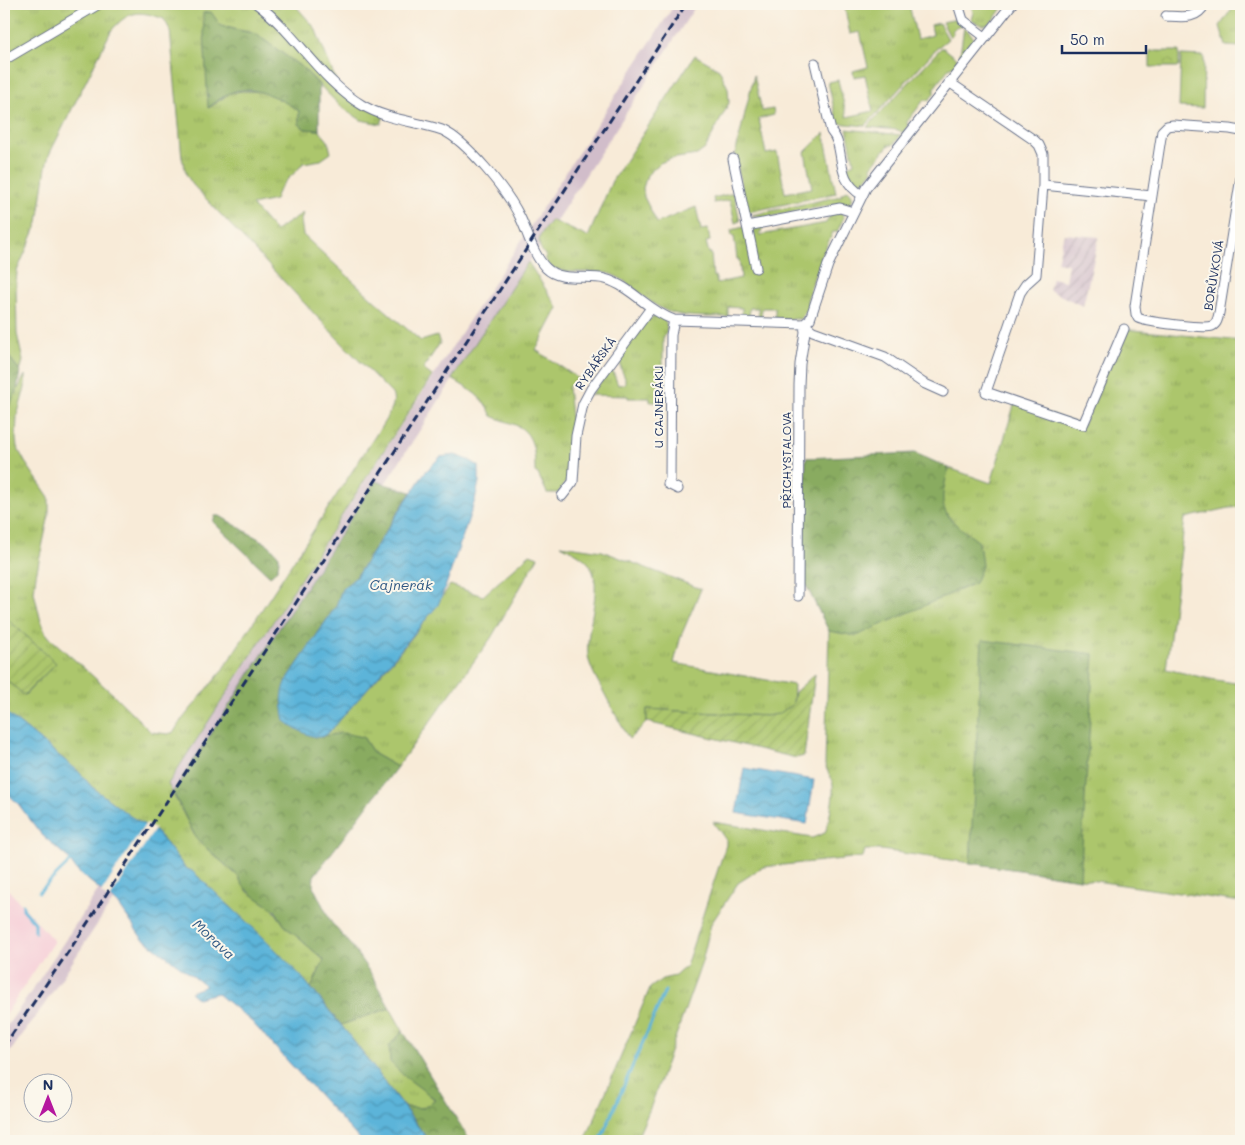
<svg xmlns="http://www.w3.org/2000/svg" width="1245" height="1145" font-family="Mali,sans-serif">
  <defs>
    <pattern id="industrial-furrows" width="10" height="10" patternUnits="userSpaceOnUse" patternTransform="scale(1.25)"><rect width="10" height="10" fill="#d1bdca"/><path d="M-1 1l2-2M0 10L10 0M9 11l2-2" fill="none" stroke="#a99aa7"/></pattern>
    <pattern id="grass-tufts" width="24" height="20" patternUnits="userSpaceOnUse" patternTransform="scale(1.25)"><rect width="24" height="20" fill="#acc66c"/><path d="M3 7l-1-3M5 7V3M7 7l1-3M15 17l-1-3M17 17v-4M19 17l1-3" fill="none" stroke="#93aa60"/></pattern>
    <pattern id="forest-crowns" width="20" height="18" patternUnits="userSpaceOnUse" patternTransform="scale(1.25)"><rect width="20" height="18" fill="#89ab60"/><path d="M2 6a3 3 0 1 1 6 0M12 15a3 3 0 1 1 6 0" fill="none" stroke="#6f8c52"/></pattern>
    <pattern id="park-crowns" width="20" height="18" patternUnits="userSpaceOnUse" patternTransform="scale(1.25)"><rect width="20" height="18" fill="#acc66c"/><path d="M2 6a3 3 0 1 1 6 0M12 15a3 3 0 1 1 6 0" fill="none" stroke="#93aa60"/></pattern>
    <pattern id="garden-furrows" width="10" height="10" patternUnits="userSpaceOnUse" patternTransform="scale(1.25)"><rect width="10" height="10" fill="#acc66c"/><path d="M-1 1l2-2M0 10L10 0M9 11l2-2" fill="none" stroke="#93aa60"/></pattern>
    <pattern id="water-waves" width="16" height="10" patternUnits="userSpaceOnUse" patternTransform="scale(1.25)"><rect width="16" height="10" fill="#5cb4d9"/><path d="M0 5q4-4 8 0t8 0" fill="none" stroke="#4b93b3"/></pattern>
  </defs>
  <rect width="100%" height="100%" fill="#fbf7ec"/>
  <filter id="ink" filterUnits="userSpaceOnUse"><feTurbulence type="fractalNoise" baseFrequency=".02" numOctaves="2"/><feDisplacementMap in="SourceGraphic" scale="10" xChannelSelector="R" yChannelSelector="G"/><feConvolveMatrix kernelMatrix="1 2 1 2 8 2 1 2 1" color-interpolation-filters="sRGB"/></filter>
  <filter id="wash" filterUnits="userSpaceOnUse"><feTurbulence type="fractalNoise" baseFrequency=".0096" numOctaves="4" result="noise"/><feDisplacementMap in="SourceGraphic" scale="20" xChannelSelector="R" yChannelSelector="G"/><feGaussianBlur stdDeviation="1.12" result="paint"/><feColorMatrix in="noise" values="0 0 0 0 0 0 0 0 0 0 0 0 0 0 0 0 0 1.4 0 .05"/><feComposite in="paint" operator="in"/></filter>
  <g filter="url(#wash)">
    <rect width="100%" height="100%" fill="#f8ebd8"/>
    <path fill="#f6cfd8" d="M4,885l50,56 -50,76z"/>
    <path fill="url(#industrial-furrows)" d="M1064,234l35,3 -16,69 -34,-16 3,-12 13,3 3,-17 -11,-2z"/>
    <path fill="#d1bdca" d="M675,4h22l-504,775 -149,226 -40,55v-30l25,-35 149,-226z"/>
    <path fill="url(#grass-tufts)" stroke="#647a65" d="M4,4h290l21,24 24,60 45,28 -3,8 -20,-4 -21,-14 -36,-37 -48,-35 -35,-8 -12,82 21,-15 13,-2 22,1 16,7 18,12v13l6,5 14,1 9,11 3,12 -10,7 -18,3c-10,15 -23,17 -28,37l-23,5 23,26 28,-18 -2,7 2,15 73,67 45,39 16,-5 3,7 -17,26 9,7 -264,408 29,56 40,35 11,17 22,13 15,21 39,34 -13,28 -45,-48 -74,-69 -7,-3 -19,-25 -10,-11 -26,-16 -38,-29 -14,-16 -74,-60v-33l21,17 31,-32 -52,-47v-200l21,-41v13l-8,28 -1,23 1,8 8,15 24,35v18l-13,60 -2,17 7,30 4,10 5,6 64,57 37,37 17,2 6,-2 6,-10 41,-50 162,-248c5,-9 14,-20 9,-30l-54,-55 -145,-154 -6,-9 -5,-18 -12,-128 -6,-11c-25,-9 -35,-9 -53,12l-62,124 -3,12 -8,56 -21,48 -1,14 1,49 6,27 -3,10 -16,-21z
      M844,4h65l8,35 16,-4 -2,-10 8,-2 9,16 -11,9 -72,78 -28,-3 -9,-41 10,-2 9,37 26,-6 -8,-36 -11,2 -1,-6 15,-4 -8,-35 -10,2z
      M971,4h34c-11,14 -16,30 -34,15l2,-6z
      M1235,4l6,1v42l-15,-1 -6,-20z
      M957,19l5,6 -3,2 -2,-1 -5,5 2,2 -4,4 -8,-15z
      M964,27c16,13 9,17 -2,31l-2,-4z
      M941,48h3l16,13 -4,5 -6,1 -16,21v6l-5,6h-5l-17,22 1,5 -5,6 -5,-3 -31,-3z
      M695,55l24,14 9,19 1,15 -24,46 -8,6 -27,4 -10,4 -13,12 -4,13 1,9 13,26 39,-16 5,23 7,-1 2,12 -4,1 3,11h2l2,24 2,-1 2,7 24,-5 -2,-19h-2l-3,-23h-2l-1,-6 13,-3 9,15 -1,-15 11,-1 -3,9 66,-12 5,-10 8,-1 4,1 1,4 -7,15h-4l-12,26 1,5 -4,10 -3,1 -8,27 1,6 -7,12h-26v-11h-13l-1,10h-2l-1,-10h-8l-1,10h-7v-10l-14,-1v10c-27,-1 -51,3 -74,-13 -14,-9 -26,-23 -41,-29 -17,-8 -54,4 -66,-12 -1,-2 -1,-6 -2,-8 -12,-15 -4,-21 6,-35l37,17 24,-56z
      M754,75l8,36 11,-2 1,6 -15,4 7,35 11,-2 8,41 27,-5 -7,-36 19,-19 12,60 -87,19 -3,-3 -11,-54z
      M847,129l54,6 -8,10h-4l-18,22 2,3 -8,10 -6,3 -8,-3 -5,-13 8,-4z
      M848,190c4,4 6,7 3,13l-4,1 -4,-1 -81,15 -10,-3 89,-19v-2z
      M734,193l6,28 -5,2 -5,-23 -16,3 -1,-5z
      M528,262l30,46 -22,42 43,29 -11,8 4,39 1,41 -7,15 -8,11h-11l-9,-19 -3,-2c0,-15 0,-34 -14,-44 -3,-3 -23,-9 -29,-12 -9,-20 -22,-26 -40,-37z
      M656,316c10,1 12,9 10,18l-3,2v66h-13v-4h-22v-2l-38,-1 20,-24 3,1 5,13 7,-1v-6l-4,-9 -1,-14 28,-36z
      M1124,329l117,12v166l-12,1 -44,10 -19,151 44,10 31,5v218l-360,-52h-16l-2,7 -100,10 -25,16 -27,41 -9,38 -51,144 -15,35h-51l65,-153 12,-9 13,-3 11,-10 40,-121v-5l-13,-18 99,16 13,-5c4,-11 11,-43 7,-53 -2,-5 -5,-9 -7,-15l4,-134 -27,-54 4,-119 140,9 45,16 24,-81 68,23z
      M561,545l41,6 99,38 -20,47 -7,27 120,22 -1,19 -14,10 -13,2 -119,-7v13l-18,17c-9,-16 -18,-33 -27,-50 -5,-9 -10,-18 -13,-28 -7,-27 17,-74 0,-97 -7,-9 -19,-14 -28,-19z
      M530,554l8,3 -47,81 -94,129 -23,-13 -11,-17h-40c43,-47 93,-98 127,-152l33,11z
      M390,1008l13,23 -14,15 36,45 10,9 -11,8 -20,-1 -63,-82z"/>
    <path fill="url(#forest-crowns)" stroke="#526d5f" d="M211,12l10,14 35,8 48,35 15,16v45l-14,-1 -6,-5v-13c-18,-12 -48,-29 -71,-17 -7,4 -13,9 -20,14l-5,-95z
      M4,350l16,21 -3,19 -13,26z
      M915,453l34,15c-14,46 -4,48 30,74l3,24 -7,17 -119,53 -27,-5 -27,-54 4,-119z
      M375,481l36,11 -55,85 -14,12 -6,17 -49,74 30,57 26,-4 20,4 11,17 23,13 -83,109 -1,10 18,36 22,26 18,26 19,34 -49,17 -30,-37 13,-28 -39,-34 -10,-16 -21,-14 -10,-9 -7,-12 -40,-35 -24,-48z
      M215,516h5l49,29 10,11c0,11 -1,14 -9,20l-57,-54z
      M982,640l112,14 -14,225 -110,-16z
      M403,1031l64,105 5,5h-43l-25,-34 20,1 11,-9 -31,-23 -14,-14 -1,-16z"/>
    <path fill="url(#park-crowns)" stroke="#647a65" d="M1150,51h29v16h-29z"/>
    <path fill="url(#garden-furrows)" stroke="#647a65" d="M4,616l52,47 -32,32 -20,-17z
      M815,674l-11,82 -8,2 -149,-36v-13l119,7 13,-2 14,-10 2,-12z"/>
    <path fill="#acc66c" stroke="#647a65" d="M1181,55l23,1 -1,52 -24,-1z"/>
    <path fill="url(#water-waves)" stroke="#3c729c" d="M455,455l14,5 10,6v16l-4,18 -29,85 -8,20 -51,61 -54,62c-3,2 -6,7 -9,8 -10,5 -31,-9 -39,-15 -3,-17 -5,-25 2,-41l49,-74 6,-17 14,-12 69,-105 15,-15z
      M4,711l74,60 14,16 38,29 26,16 10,11 19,25 7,3 74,69 35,36 48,59 80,106h-68l-109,-119 -35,-29 -20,5 -7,-6 16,-6 -65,-49 -22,-32 -42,-34 -9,-13 -27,-24 -22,-29 -15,-15z
      M744,768l70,12 -7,44 -71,-11z"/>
    <path fill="#f8ebd8" d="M146,823l9,6 -46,71 -8,-7z"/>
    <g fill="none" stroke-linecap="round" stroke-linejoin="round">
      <path stroke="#5cb4d9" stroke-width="3" d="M39,892l33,-32
        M23,904v5l12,14v9
        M600,1141l65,-150"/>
    </g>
  </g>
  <g filter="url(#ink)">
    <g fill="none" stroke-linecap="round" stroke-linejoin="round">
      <defs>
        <path id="minor" d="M257,4c39,29 63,76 105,101 25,15 53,16 80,25 25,11 66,62 78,87 8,16 13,38 26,51 15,15 41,6 59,11 26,7 43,32 69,41l130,4
          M958,4l5,16 22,17
          M1166,16c16,1 31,4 39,-12
          M4,60l95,-56
          M815,63l16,68c16,18 2,47 31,64
          M949,82l85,58 5,5 4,9v31l-7,90 -10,9 -6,9 -34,99 97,33 41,-96
          M1241,131l-11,-2 -57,-4 -6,1 -5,5 -27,175 1,8 2,4c8,4 66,11 74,8 5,-2 6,-8 7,-13l22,-136
          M733,159l23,109
          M1043,185l109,11
          M747,226l93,-18 13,4
          M674,320l-3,15 -1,144 -2,5 10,5
          M804,324l6,-5 18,-54 38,-77 146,-184
          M804,324l9,7 72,26 38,26 20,9
          M562,496l11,-14 3,-46 7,-32 8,-15 60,-81
          M798,596l1,-211 1,-21 5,-32 -1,-8"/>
      </defs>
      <use href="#minor" stroke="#687189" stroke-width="11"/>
      <use href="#minor" stroke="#fff" stroke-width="9"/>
      <path stroke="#1b2f5e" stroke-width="3" stroke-dasharray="8 4" stroke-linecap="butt" d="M4,1046l77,-113 605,-929"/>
    </g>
  </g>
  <g text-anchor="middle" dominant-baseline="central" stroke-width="4" stroke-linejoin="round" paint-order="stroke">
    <g font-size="12" fill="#1b2f5e" stroke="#fbf7ec">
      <text transform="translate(1213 275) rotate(-81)">BORŮVKOVÁ</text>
      <text transform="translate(595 363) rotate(-55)">RYBÁŘSKÁ</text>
      <text transform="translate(658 407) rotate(-90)">U CAJNERÁKU</text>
      <text transform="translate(786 460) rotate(-90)">PŘICHYSTALOVA</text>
    </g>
    <g font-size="14" font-style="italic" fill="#2e5783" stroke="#fbf7ec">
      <text x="401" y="584">Cajnerák</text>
      <text transform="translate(214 939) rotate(43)">Morava</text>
    </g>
  </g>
  <rect width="1245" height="1145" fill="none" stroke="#fbf7ec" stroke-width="20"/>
  <g transform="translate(48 1098)"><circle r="24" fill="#fbf7ec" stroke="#a1a7b3"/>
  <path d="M0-4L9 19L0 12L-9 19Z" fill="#b5179e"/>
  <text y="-8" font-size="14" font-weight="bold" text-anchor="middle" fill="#1b2f5e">N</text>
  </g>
  <path d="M1062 45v8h84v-8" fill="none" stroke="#1b2f5e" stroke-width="2.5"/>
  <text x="1070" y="45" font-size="15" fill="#1b2f5e" stroke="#fbf7ec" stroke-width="4" paint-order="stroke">50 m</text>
</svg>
